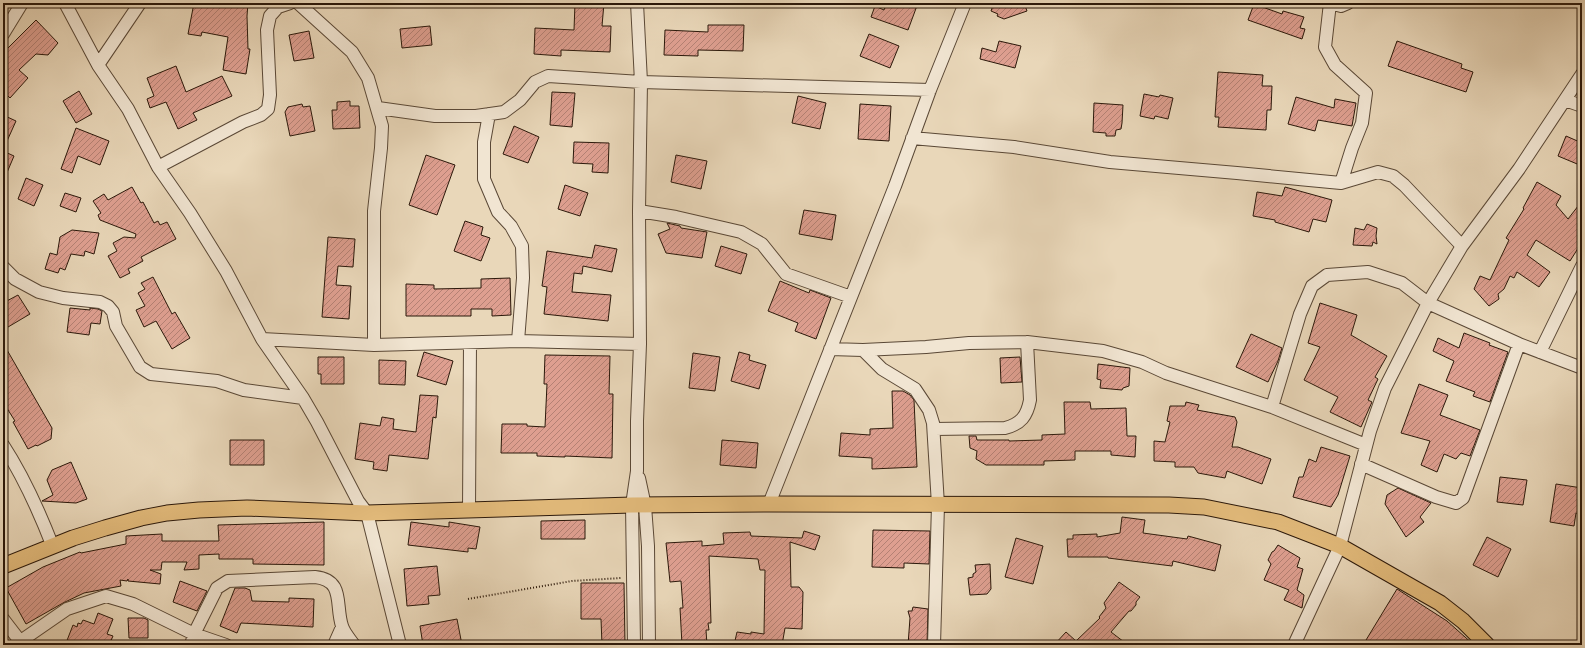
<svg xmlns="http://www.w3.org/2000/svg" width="1585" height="648" font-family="'Libre Caslon Text',serif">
  <defs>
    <pattern id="building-hatch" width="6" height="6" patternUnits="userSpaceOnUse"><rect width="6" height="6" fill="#de9f90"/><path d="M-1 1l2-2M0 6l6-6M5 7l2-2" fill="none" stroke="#b48174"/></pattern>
  </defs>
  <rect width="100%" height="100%" fill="#e9d7b9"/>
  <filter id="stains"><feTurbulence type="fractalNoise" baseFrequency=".005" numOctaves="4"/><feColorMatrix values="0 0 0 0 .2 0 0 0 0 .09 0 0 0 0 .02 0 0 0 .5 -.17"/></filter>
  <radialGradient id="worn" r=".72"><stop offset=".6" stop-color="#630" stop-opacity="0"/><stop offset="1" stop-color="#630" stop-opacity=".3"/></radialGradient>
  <path fill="url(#building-hatch)" stroke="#2b180a" d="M194,3h54l-1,13 1,33h2l-4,25 -23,-4 5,-33 -26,-5 -1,4 -13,-2z
    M575,3h29l-2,23h9l-1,26 -49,-2v6l-27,-2 1,-26 39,2z
    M886,3h32l-10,27 -37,-13 4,-11 9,4z
    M994,3h30l3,8 -23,8 -7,-3 1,-2 -7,-3z
    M1254,4l28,10 1,-3 21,6 -4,11 5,1 -3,10 -54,-19z
    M36,20l22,23 -10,12 -12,-1 -17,16 9,8 -18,20 -7,-7v-38z
    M708,25h36l-1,26 -45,-1v6l-34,-1 1,-25 43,2z
    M430,26l2,19 -30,3 -2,-19z
    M309,31l5,27 -20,3 -5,-26z
    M869,34l30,12 -9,22 -30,-12z
    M999,41l22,5 -6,22 -35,-9 2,-11 14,4z
    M1397,41l65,23 -1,4 12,4 -7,20 -78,-26z
    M176,66l10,26 36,-16 10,20 -39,17 4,7 -19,9 -12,-27 -16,6 -3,-9 7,-3 -7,-18z
    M1218,72l45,3 -1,11h10l-1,24h-4l-1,20 -48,-3 1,-10h-4z
    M79,91l13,23 -16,9 -13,-22z
    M552,92l23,1 -3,34 -22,-2z
    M1144,94l15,3 1,-2 13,3 -5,21 -13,-3 -1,3 -14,-3z
    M798,96l28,7 -6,26 -28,-6z
    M1296,97l38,11 1,-9 21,4 -4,23 -34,-6 -3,11 -27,-7z
    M350,101v5h9l1,22 -27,1 -1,-19h5v-8z
    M1094,103l29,2 -1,18 -1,6 -5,1 -1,6h-9v-3l-13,-1z
    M302,104l1,3 7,-1 5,25 -25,5 -5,-24 3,-5z
    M860,104l31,2 -2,35 -31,-2z
    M3,115l13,6 -13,29z
    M514,126l25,11 -11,26 -25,-9z
    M76,128l33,13 -9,24 -22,-9 -6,17 -11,-4z
    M1566,136l16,7v23l-24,-10z
    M574,142l35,1 -1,30 -16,-1 1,-8 -20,-1z
    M3,151l11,5 -11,26z
    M426,155l29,10 -18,50 -28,-10z
    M676,155l31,6 -6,28 -30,-7z
    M26,178l17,7 -9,21 -16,-7z
    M1537,182l24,14 -5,9 12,14 14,-18v41l-12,19 -34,-21 -9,15 23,17 -11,15 -22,-15 -3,6 -4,-2 -6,13 -6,5 1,5 -10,7 -15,-17 6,-13 10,4 19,-40 -3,-2 18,-29 -1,-1z
    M565,185l23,8 -8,23 -22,-7z
    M132,187l9,16 2,-1 11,21 4,-2 2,4 7,-3 9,17 -35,18 2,4 -15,8 2,4 -10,5 -12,-22 9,-5 -4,-8 11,-6 11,1 1,-4 -36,-14 -2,-5 3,-2 -8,-12 11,-7 4,6z
    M1285,187l47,13 -6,22 -13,-3 -4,13 -34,-10v-2l-22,-4 4,-24 25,4z
    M65,193l16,5 -5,14 -16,-6z
    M804,210l32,5 -4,25 -33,-6z
    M465,221l18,6 -2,8 9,3 -9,23 -27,-10z
    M667,223l13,3 1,2 26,4 -5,26 -36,-5 -8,-19 12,-5z
    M1367,224l10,4 -1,8 1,8 -4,-2 -1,4 -19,-1 2,-17 9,2z
    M72,230l27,3 -5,21 -9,-3 -1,5 -13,-2 -6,16 -5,-2 -2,5 -13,-4 5,-16 7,2 3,-18z
    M328,237l27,2 -2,28 -15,-1 -2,19 15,1 -2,33 -27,-2z
    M595,245l22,4 -5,23 -29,-6 -1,8 -8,-1 -2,19 39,3 -3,26 -64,-7 3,-27 -5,-1 5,-35 45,7z
    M721,246l26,8 -6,20 -26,-8z
    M153,277l19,37 3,-2 15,26 -18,11 -16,-28 -12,6 -8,-17 9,-4 -7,-13 7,-4 -4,-6z
    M510,278l1,37 -19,1v-7h-21v7h-65v-32l28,1v4l47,-1v-9z
    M780,281l29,12 1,-3 21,8 -15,41 -21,-8 3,-8 -30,-12z
    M18,295l12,19 -27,16v-27z
    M1320,303l37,12 -6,20 36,21 -12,21 3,2 -10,21 4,2 -11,25 -31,-15 8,-15 -34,-17 16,-33 -12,-4z
    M70,308l20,2v-2l8,1 4,2 -2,13 -9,-1 -2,12 -22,-3z
    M1464,333l26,10 -1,2 19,7 -18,50 -17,-6 2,-4 -29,-11 8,-20 -21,-10 5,-13 21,10z
    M1251,334l31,14 -4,13 -10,21 -32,-15z
    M3,343l49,85 -1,11 -14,7 -1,-1 -8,4 -15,-27 2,-1 -12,-19z
    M424,352l29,9 -7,24 -29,-9z
    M739,352l11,3 -1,5 17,5 -7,24 -28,-8z
    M693,353l27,4 -5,34 -26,-3z
    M545,355l65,1 -1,38h4l-1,64 -47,-2v1l-28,-1v-3h-36l1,-29h25v2l18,1 2,-43h-3z
    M318,357h26v27h-23v-10h-3z
    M1020,357l2,25 -21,1 -1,-25z
    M379,360l27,1 -1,24 -26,-1z
    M1098,364l32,4 -1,18 -6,2 -1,2 -22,-2 1,-8 -4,-1z
    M1419,384l29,11 -8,20 40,15 -10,26 -9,-3 -5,6 -12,-5 -7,18 -16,-7 9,-24 -29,-8z
    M892,391h11l7,4 4,5 3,67 -45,2v-11l-33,-2 2,-23 29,2v-6l23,-1z
    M420,395l18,1 -2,22 -3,-1 -5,42 -39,-4 -2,16 -14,-2 1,-7 -19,-3 5,-36 20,3 2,-9 12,2 -1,10 23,3z
    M1064,402h26l1,7 35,-1 1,28h9l-1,21 -24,-2v-4h-36v9l-31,1v4h-58l-10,-6 1,-8 -7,-3 -1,-12h7l1,4h32v1l33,-1v-5l23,-1z
    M1186,402l13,3 -2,5 38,7 2,5 -5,25h6l33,12 -9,25 -35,-13 -2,7 -27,-5 -4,-6h-19v-5l-21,-1v-20l11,1 5,-20 -3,-1 3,-15h15z
    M230,440h34v25h-34z
    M722,440l36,3 -2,25 -36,-3z
    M1321,447l29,9 -12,39 -7,12 -38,-10 6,-20h4l6,-18 7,3z
    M71,462l16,37 -11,4 -34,-2 11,-6 -6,-15 5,-10z
    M1500,477l27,3 -4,25 -26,-3z
    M1556,484l26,4v27l-6,-2 -2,13 -24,-4z
    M1398,488l33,15 -11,14 4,5 -18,15 -21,-33 2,-9z
    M1122,517l23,3 -2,13 44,6 1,-3 33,9 -6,26 -42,-10 -1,5 -64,-8v-1h-40l-1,-18h6v-4l24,-1v3l23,-4z
    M585,520v19h-44v-18z
    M324,522v43l-71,-1v-5h-34v-5l-20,1v14l-15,1 3,-8h-25l-1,8h-11l11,4 -1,10 -32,-3v-2l-1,2 -7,-1 1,6 -37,7 -21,10 -37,21 -20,-36 37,-21 37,-15 1,1 45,-9v-8l36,-2v7h57l-1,-16z
    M411,522l38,5v-5l31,5 -4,22 -8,-1v4l-60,-7z
    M873,530l57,1 -1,33 -25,-1v5l-32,-1z
    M804,531l16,5 -5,14 -25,-8 1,45h8l4,5 -1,37 -17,-1 -3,17h-48l3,-13 14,2v-2l13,2 1,-64h-5l-2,-11 -49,-3 2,67h-3l1,7h-3l1,15h-25l-2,-37h3l-2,-27 -11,1 -4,-39 36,-2v5l22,-2 -1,-11 27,-1 1,4 51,2z
    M1487,537l24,12 -13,28 -25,-12z
    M1016,538l27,8 -10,38 -28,-7z
    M1278,545l22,13 -3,9 6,2 -6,21 7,5 -2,13 -18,-8 5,-10 -25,-10 7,-16 -3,-4 4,-8 2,-1z
    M990,564l1,25 -4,5 -17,1 -2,-17 5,-1v-3l3,-2 -1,-7z
    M437,566l3,29 -12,1 1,8 -22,2 -3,-37z
    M180,581l27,10 -10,20 -24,-9z
    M1119,582l21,15 -4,5v3l-5,6h-2l-18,21 17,13h-74l12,-13 10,9 24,-23 -1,-1 7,-9 -2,-5z
    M581,583h43l1,62h-23l-1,-26h-20z
    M235,588h10l5,2 2,11 37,1v-4l25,1 -1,28 -72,-4 -4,10 -17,-7z
    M1397,589l50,32 27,24h-111z
    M913,607l15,2 -1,36h-19l2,-27 -2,-7h4z
    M98,613l15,6 -6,15 6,2 -4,9h-36l-7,-2 7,-18 4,2 1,-4 3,1 2,-4 11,4z
    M128,618h16l4,2v18h-19z
    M457,619l5,26h-39l-3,-19z"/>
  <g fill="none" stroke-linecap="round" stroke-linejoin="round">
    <defs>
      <path id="minor" d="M65,3l33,62 30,44 30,58 32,46 36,58 36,68 41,59 14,24 41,79 9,12 33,132
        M298,3l54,49 16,26 14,48 -1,22 -7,63v134
        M1329,3l12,3 7,-3
        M1330,3l-5,44 10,18 31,28 -4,30 -10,25 -11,35
        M3,34l19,-31
        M98,65l42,-62
        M1565,100l17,6
        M378,108l57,8h41l28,-4 16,-12 15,-18 13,-6 93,6 289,8
        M489,114l-5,28v37l14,33 13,14 11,20 1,32 -5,63
        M912,138l102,9 96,15 127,11 72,7 32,3 37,-11 15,4 11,9 58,61
        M158,167l85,-45 18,-7 7,-6 2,-14 -3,-65 3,-14 8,-9 12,-4
        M639,211l37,6 65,15 21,12 24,30 65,23
        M3,267l12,12 24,13 24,6 37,4 8,4 5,6 3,14 24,41 11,7 66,7 27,9 59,8
        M262,339l112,6 144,-4 122,3
        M830,349l33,1 63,-3 43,-4 58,-1 76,9 39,11 24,11 106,34 94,38
        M863,350l19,19 33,20 14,21 4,13 5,82 -4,140
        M1540,352l42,-86
        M1272,407l28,-93 12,-28 15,-11 41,-3 34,11 26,20 91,41 63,24
        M934,429l71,-1c16,-4 22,-12 25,-28l-3,-58
        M3,445c21,32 36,66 50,102
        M1361,464l75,33 20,6 7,-5 56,-154
        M639,478l6,28 3,40 1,99
        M769,504l126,-318 35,-96 35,-87
        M469,511l1,-168
        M3,619l20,26
        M15,645l52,-36 39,-13 27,8 61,30 32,11
        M191,645l3,-11 23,-46 11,-7 87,-4c30,3 20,28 27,49 2,7 8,13 12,19
        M334,645l8,-18
        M634,645l-2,-140 5,-34v-50l3,-77 -1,-133 2,-129 -4,-79
        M1294,645l46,-99 30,-115 15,-43 43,-85 34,-57 57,-77 63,-95"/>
      <path id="major" d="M3,566l70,-28 32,-10 36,-10 26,-5 32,-3 48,-2 120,5 265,-8 137,-1 400,1 35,2 74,15 62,24 100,57 23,18 24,24"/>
    </defs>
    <use href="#minor" stroke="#5a4836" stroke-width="14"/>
    <use href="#major" stroke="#2b180a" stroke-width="17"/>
    <path stroke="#2b180a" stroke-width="2" stroke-dasharray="1 2" stroke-linecap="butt" d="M468,599l104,-18 49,-3"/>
    <use href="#minor" stroke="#f1e5d2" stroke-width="12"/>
    <use href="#major" stroke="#e4bc7c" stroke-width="15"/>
  </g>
  <rect width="1585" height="648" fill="none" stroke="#e9d7b9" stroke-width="16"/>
  <rect x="4" y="4" width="1577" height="640" fill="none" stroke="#2b180a" stroke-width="2"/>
  <rect x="8" y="8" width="1569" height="632" fill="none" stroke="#2b180a"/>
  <rect width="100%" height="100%" filter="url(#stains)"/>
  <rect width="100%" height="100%" fill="url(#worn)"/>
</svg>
